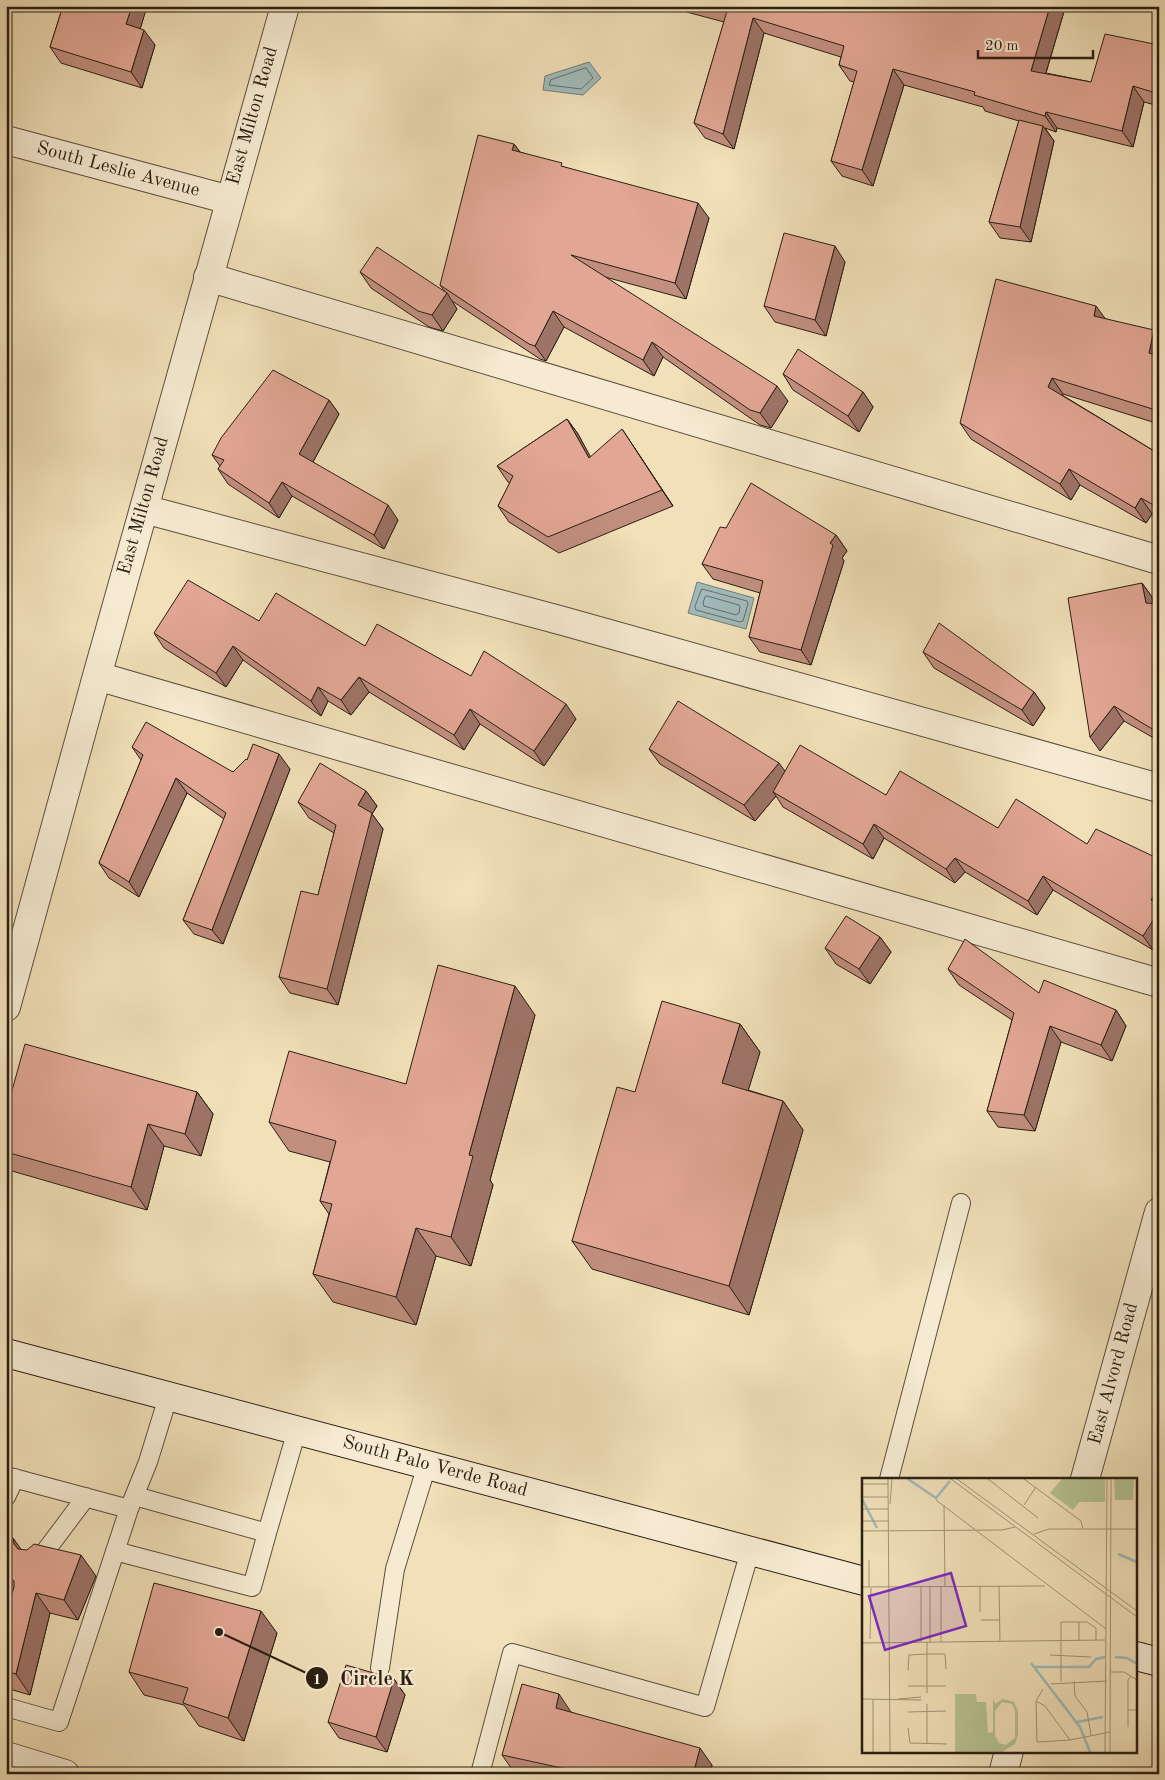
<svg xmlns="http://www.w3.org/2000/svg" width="1165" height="1780" font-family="'Old Standard TT',serif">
  <rect width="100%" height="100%" fill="#f1e0b9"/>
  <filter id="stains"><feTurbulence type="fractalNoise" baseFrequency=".004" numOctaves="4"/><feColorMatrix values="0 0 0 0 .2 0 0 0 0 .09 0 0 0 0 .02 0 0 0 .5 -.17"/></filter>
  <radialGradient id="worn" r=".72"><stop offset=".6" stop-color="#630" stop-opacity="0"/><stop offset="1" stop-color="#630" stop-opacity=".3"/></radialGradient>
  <path fill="#a0baba" stroke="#717c77" d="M589,62l12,16 -18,17 -40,-5 2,-14z
    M697,582l57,16 -8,31 -58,-16z"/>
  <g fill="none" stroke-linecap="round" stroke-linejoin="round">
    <path stroke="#666c66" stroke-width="1" d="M586,68l7,10 -12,11 -32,-4 2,-5z
      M702,589l45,12 1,3 -5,17 -3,1 -44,-12 -1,-3z
      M707,596l32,9 1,2 -1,6 -3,2 -32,-9 -1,-3 2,-6z"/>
    <defs>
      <path id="service" d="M6,1476l123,33 19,-47 20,-65
        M889,1479l72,-276
        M135,1496l132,37 30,-103
        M6,1497l9,-19
        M115,1551l137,36 15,-54
        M38,1561l48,-64
        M380,1668l15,-99 32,-104
        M6,1707l53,15 70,-213
        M480,1774l32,-121 193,54 45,-156"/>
      <path id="minor" d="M6,140l224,60
        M208,277l951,283
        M144,509l419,112 596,167
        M97,676l1062,307
        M6,1007l91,-331 188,-670
        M1085,1479l74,-267
        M6,1756l59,18
        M1003,1774l6,-23"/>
      <path id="secondary" d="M6,1353l858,228
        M1136,1656l23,6"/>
    </defs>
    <use href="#service" stroke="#5c4f3c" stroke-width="20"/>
    <use href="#minor" stroke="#5c4f3c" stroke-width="30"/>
    <use href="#secondary" stroke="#2b1f13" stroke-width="30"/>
    <use href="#service" stroke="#f6ebd2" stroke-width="18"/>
    <use href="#minor" stroke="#f6ebd2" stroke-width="28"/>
    <use href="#secondary" stroke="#f6ebd2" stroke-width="28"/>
  </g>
  <path fill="#c28f7f" stroke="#2b1f13" d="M63,6h84l-7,23 15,16 -13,43 -81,-25 -11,-16z
    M664,6h400l1,2 -19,65 45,9 68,-37v61l-15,-4 -11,45 -76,-19 -1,4 -11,-4 9,13 -23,101 -31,-4 -11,-16 30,-101 -34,-10 -2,-4 -79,-22 -31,101 -31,-10 -11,-15 23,-79 -4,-1 -11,-16 2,-8 -77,-24 -30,116 -29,-11 -11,-15 30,-101z
    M514,144l6,8 44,15 145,51 -23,81 -81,-22 183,124 -17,27 -11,-3 -97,-68 -9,19 -90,-49 -18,34 -6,-2 -88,-58 5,8 -14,22 -14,-4 -58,-39 -11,-16 85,20 -5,-7z
    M845,262l-19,74 -51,-14 -11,-16z
    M1106,319l53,17v88l-96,-30 -1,1 97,59v64l-7,-4 -6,9 -66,-38 -9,15 -100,-61 -11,-16z
    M783,374l80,18 10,15 -14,25 -66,-42z
    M329,400l10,14 -26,48 85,58 -14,29 -92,-53 -13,22 -51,-34 -10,-15 2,-3 -8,-11z
    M567,419l11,15 12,23 42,-13 41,62 -114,47 -50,-31 -11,-16 12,-23 -2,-1 -11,-16z
    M726,528l110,7 11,16 -5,7 2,3 -33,104 -51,-13 -11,-15 11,-44 -47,-14 -11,-15z
    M1142,583l10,14 1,7h6v137l-35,-20 -24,30z
    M259,621l106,25 211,73 -32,47 -64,-42 -16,26 -95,-58 -18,23 -23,-14 -7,15 -78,-56 -17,27 -62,-39 -10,-15z
    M923,652l111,40 11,16 -12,18 -99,-58z
    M132,747l101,25 14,-12 43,9 -67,175 -29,-10 -11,-14 41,-101 -37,-26 -48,104 -30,-19 -10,-15 42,-103z
    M649,749l136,22 101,24 112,33 89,16 72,15v82l-6,9 -100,-60 -16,25 -72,-43 -10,11 -71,-45 -11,21 -90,-52 -7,-11 -21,25 -95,-57z
    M366,791l11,15 -5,8 11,15 -45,176 -48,-12 -11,-16 39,-82 16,-62 -25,-15 -11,-16z
    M880,937l11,15 -21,32 -34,-20 -11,-16z
    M948,969l91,24 77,17 10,16 -14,35 -51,-19 -26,89 -37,-4 -11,-16 25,-91 -53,-35z
    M535,1015l-45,165 3,5 -22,81 -35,-10 -20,69 -83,-23 -20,-28 16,-60 -9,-13 10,-39 -41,-11 -20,-29 137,-38z
    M740,1024l20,28 -12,38 35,11 20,29 -54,185 -157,-46 -20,-28 63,-149z
    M197,1092l16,22 -12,42 -37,-10 -17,64 -135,-39 -6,-7v-52z
    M6,1537l7,1 8,12 75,26 -18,44 -28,-7 -20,82 -24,-7v-73l4,-16 -2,3 -2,6z
    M277,1633l-33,108 -45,-15 -15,-21 -40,-10 -15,-23z
    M394,1679l11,16 -18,57 -48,-14 -11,-16z
    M571,1712l141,53 -2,9h-188l-8,-2 -12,-17z"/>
  <path fill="#9e7468" stroke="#2b1f13" d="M132,6h15l-10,34 -11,-16z
    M1050,6h14l1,2 -23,78 -11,-15z
    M753,18l11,15 -30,116 -11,-15z
    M144,30l11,15 -13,43 -11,-16z
    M893,69l11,16 -31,101 -11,-16z
    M1133,86l11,16 -11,45 -11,-16z
    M1046,112l11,16 -1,4 -11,-16z
    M1043,126l11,15 -23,101 -11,-15z
    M514,144l11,15 -13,-9z
    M698,203l11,15 -23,81 -11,-16z
    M835,246l10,16 -19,74 -11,-16z
    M447,293l10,16 -14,22 -11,-16z
    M1096,306l11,15 -13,-5z
    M553,311l11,16 -18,34 -11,-15z
    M1154,330l5,6v31l-10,-14z
    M652,342l11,15 -9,19 -11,-16z
    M1052,378l11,16 -4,8 -11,-15z
    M777,386l11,15 -17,27 -11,-15z
    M863,392l10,15 -14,25 -11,-16z
    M329,400l10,14 -30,55 -10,-15z
    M567,419l11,15 22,40 -11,-16z
    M622,429l10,15 41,62 -11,-16z
    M1069,469l11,16 -9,15 -11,-16z
    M282,482l10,14 -13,22 -10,-15z
    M1141,498l11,16 -6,9 -11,-15z
    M388,505l10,15 -14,29 -10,-14z
    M836,535l11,16 -5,7 2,3 -33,104 -10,-15 29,-107z
    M1142,583l10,14 4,21 -10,-15z
    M233,646l10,14 -17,27 -10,-14z
    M359,677l10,15 -18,23 -10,-15z
    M318,687l10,14 -7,15 -10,-15z
    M1034,692l11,16 -12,18 -11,-16z
    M566,704l10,15 -32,47 -10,-15z
    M1114,706l10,15 -24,30 -10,-14z
    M470,709l10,15 -16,26 -10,-15z
    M279,754l11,15 -67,175 -11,-14z
    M779,763l11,15 -17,14 3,4 -21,25 -11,-16z
    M176,778l11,15 -48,104 -10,-15z
    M366,791l11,15 -5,8 11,15 -45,176 -11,-16 31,-184z
    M874,824l10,14 -11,21 -10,-15z
    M955,858l10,14 -10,11 -9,-14z
    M1043,876l10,14 -16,25 -9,-14z
    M1159,888v53l-6,9 -10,-14 8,-36z
    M880,937l11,15 -21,32 -11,-15z
    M515,986l20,29 -45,165 3,5 -22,81 -20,-29 18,-82z
    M1116,1010l10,16 -14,35 -11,-16z
    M740,1024l20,28 -18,59 -20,-28z
    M1050,1026l11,16 -26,89 -11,-16z
    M197,1092l16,22 -12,42 -16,-22z
    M783,1101l20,29 -54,185 -20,-29z
    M148,1124l16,22 -17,64 -16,-23z
    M416,1228l20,28 -20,69 -20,-28z
    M13,1538l15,21v6l-14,-21z
    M81,1555l15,21 -18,44 -14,-20z
    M36,1593l14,20 -20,82 -14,-21z
    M261,1611l16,22 -33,108 -16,-23z
    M394,1679l11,16 -18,57 -11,-15z
    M559,1694l12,18 -3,13 -12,-17z
    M700,1748l12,17 -2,9h-14l-2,-3z"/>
  <path fill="#e1a694" stroke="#2b1f13" d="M63,6h69l-6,18 18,6 -13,42 -81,-25z
    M711,6h339l-19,65 60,11 14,-48 54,11v49l-26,-8 -11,45 -76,-19 -1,4 -71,-21 1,-3 -82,-23 -31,101 -31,-9 26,-90 -18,-6 5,-19 -91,-28 -30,116 -29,-11 33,-112z
    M1019,120l24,6 -23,101 -31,-5z
    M478,135l36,9 -2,6 50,13 -1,3 137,37 -23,80 -104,-28 206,131 -17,27 -10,-3 -98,-68 -9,18 -90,-49 -18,35 -6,-2 -89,-59z
    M784,233l51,13 -20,74 -51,-14z
    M377,247l70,46 -15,22 -14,-4 -58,-39z
    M996,279l100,27 -2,10 60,14 -5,23 10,3v55l-107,-33 -4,9 111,67v54l-18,-10 -6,10 -66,-39 -9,15 -100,-61z
    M798,349l65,43 -15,24 -65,-42z
    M273,370l56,30 -30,54 89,51 -14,30 -92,-53 -13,21 -51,-34 6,-9 -12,-5 9,-17z
    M567,419l22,39 33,-29 40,61 -114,47 -50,-31 15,-30 -16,-10z
    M751,483l85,52 -6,8 3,2 -32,105 -52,-13 14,-56 -61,-17 18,-37 6,1z
    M188,580l71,41 17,-28 89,53 12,-22 94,52 13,-25 82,53 -32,47 -64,-42 -16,26 -95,-58 -18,23 -23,-13 -7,14 -78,-55 -17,27 -62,-40z
    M1142,583l4,20 13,1v129l-45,-27 -24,31 -22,-139z
    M939,623l95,69 -12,18 -99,-58z
    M678,701l101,62 -35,42 -95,-56z
    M146,722l87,50 13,-13 1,1 6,-16 26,10 -67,176 -29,-10 43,-107 -50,-35 -47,104 -30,-19 44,-108 -11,-8z
    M800,745l86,50 14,-24 98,57 18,-29 71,45 9,-15 63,30v29l-8,12 8,5v6l-16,25 -100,-60 -15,25 -73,-43 -9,11 -72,-45 -11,20 -90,-52z
    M320,763l46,28 -8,14 14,8 -45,176 -48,-12 22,-86 17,4 18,-70 -38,-23z
    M846,916l34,21 -21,32 -34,-21z
    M965,939l74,54 5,-13 72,30 -15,35 -51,-19 -26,89 -37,-4 27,-98 -66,-44z
    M438,965l77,21 -46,169 4,1 -22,81 -35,-9 -20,69 -83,-23 19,-70 -12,-3 16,-60 -67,-19 20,-71 117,33z
    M662,1001l78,23 -18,59 61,18 -54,185 -157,-45 45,-154 18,5z
    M25,1044l172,48 -12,42 -37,-10 -17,63 -125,-35v-40z
    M6,1537l7,1 1,6 4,5 9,1 7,-6 47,11 -17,45 -28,-7 -20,81 -10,-3v-56l8,-28v-6l-8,-7z
    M154,1583l107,28 -33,107 -45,-15 5,-15 -59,-16z
    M346,1665l48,14 -18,58 -48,-15z
    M522,1684l37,10 -3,14 144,40 -6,23 11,3h-116l-87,-19z"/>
  <g text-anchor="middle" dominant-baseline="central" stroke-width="4.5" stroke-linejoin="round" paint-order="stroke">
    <g font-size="19" fill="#2b1f13" stroke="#f6ebd2">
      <text transform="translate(253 116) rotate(-74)">East Milton Road</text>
      <text transform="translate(118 170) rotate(15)">South Leslie Avenue</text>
      <text transform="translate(144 506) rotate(-74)">East Milton Road</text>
      <text transform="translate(1114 1374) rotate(-75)">East Alvord Road</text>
      <text transform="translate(435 1467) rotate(15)">South Palo Verde Road</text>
    </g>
  </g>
  <g transform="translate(862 1478)">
    <rect width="275" height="275" fill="#f1e0b9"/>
    <path d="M200,1h43v23h-26l-6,8 -23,-17zM252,1h20l-1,21h-18zM93,216h21l1,8h9l2,31 5,-1v-33l2,5 8,-5 11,3 4,9v24l-3,9 -13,8h-47zM140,224l10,2 3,7v27l-9,7 -7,-2 -4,-8v-24z" fill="#b6c392" fill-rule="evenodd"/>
    <path fill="none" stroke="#a0baba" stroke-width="2.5" d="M46,1l28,19 14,-17M0,21l15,29M256,76l19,8M253,179l12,1 10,6M169,185l49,64 10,25M173,189h54l7,-8 9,-2M215,244l26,-5"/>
    <path fill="none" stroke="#a29377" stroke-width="1" d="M26,1l2,273M89,1l186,138M95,1l180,132M126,1l50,39M162,1l57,42 2,8M0,6h26M0,19h26M74,22l170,129M28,26l2,-25M82,27l1,81M162,27l12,-18M0,31h26M0,43h26M0,53l140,-1 13,-3M172,56l15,-5h88M7,82v27M68,108v56M137,108l1,55M0,109l183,-1M118,134v-26M119,142h19M8,161l1,-51M217,162v-18M59,164v-56M65,164v51M79,164v-56M0,165l243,-3M188,177l41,2M46,192l1,-15 18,-1h18l1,15M249,194h13l13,8M199,203v-59h26l9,6v12M212,203l1,15 12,16 4,23M189,206l56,-3M46,208h38M181,211l-7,12 1,41 33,-2 40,-8M0,221l59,1M11,221v53M36,221l23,-2M174,223l9,5 25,34M65,226v39M266,232v-30l3,-4M46,234l38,-1M266,249v-17h9M46,250l2,15 37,1M243,274l2,-273M248,274l1,-273"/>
    <path fill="#7b2cbf" fill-opacity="0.15" stroke="#7b2cbf" stroke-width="2.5" d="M89,95l15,53 -81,24 -16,-54z"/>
    <rect width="275" height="275" fill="none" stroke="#2b1f13" stroke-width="2.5"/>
  </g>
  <path fill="none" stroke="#2b1f13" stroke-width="2" d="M219 1632L317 1678"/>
  <g fill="#2b1f13" stroke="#f6ebd2" stroke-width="2">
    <circle cx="219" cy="1632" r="5"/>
    <circle cx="317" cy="1678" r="12"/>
  </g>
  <g font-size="15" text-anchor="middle" font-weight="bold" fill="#fff">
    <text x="317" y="1684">1</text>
  </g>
  <g font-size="20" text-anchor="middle" font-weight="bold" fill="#2b1f13" stroke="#f6ebd2" stroke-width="4.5" stroke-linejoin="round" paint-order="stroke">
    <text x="377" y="1685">Circle K</text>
  </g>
  <rect width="1165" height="1780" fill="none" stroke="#f1e0b9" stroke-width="25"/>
  <rect x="8" y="8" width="1150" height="1765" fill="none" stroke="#2b1f13" stroke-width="2.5"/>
  <rect x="12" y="12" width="1140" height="1755" fill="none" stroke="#2b1f13"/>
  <path d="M978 50v8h115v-8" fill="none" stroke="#2b1f13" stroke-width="2.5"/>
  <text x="985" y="50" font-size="15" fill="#2b1f13" stroke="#f6ebd2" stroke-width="4" paint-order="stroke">20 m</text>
  <rect width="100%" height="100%" filter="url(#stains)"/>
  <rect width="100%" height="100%" fill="url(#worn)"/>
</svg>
